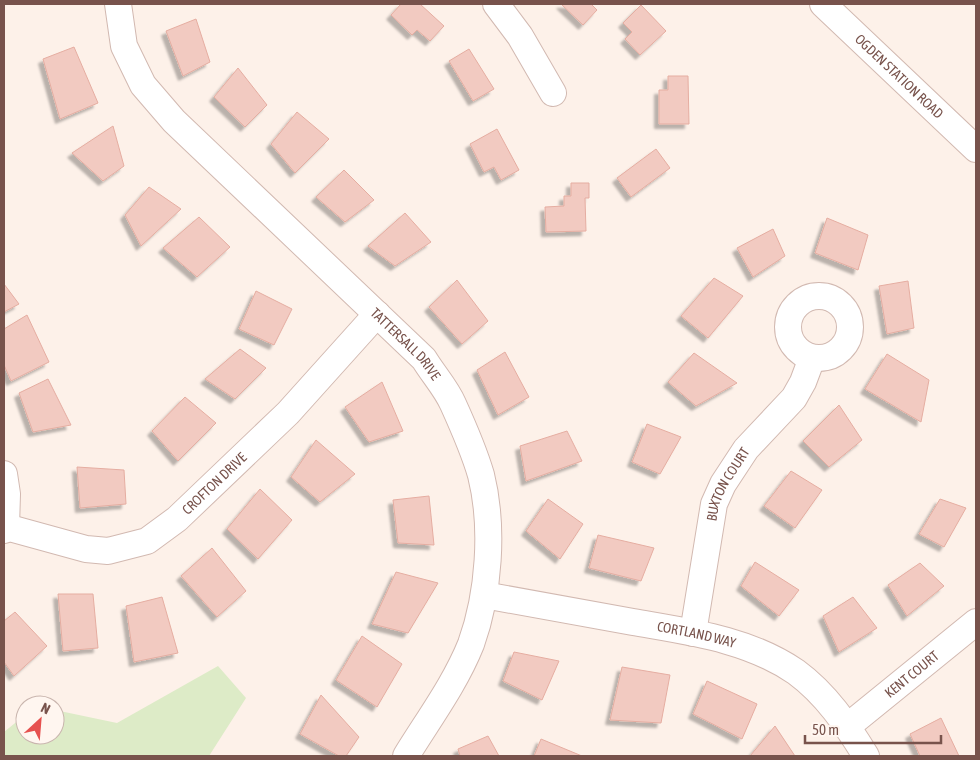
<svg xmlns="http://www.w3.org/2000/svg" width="980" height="760" font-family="'Asap Condensed',sans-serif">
  <defs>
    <filter id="shadow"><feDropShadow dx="-4.5" dy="4.5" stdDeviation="1" flood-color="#0004"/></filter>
  </defs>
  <rect width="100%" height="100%" fill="#fdf1e9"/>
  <path fill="#ddebc7" d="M218,666l28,32 -37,58h-205v-24l21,-17v20h30v-25l62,13z"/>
  <path fill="#f2cac1" stroke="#e5ada1" filter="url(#shadow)" d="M401,4h19l24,22 -14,15 -13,-11 -5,5 -21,-20z
    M561,4h30l6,6 -14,15z
    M641,5l25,26 -26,24 -15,-16 7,-7 -9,-9z
    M196,19l14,43 -27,14 -17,-45z
    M74,47l24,56 -38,16 -17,-60z
    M469,49l25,40 -21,12 -24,-40z
    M238,68l29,37 -22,22 -31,-30z
    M668,76h20l1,48h-30v-34h9z
    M297,112l32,27 -34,34 -24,-29z
    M113,126l11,40 -21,15 -31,-28z
    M497,129l22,41 -18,10 -7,-13 -10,5 -14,-28z
    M656,149l14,19 -39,29 -14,-19z
    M344,170l30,30 -29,22 -29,-25z
    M571,183h18v15h-4l1,33 -40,1 -1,-25 19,-1v-10h7z
    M149,187l32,22 -40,37 -16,-31z
    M405,213l26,29 -36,24 -27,-20z
    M199,217l31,30 -33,30 -34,-29z
    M827,218l41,17 -10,35 -43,-17z
    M773,229l12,27 -32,21 -16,-29z
    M714,278l29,18 -35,42 -27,-22z
    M457,280l31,41 -26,23 -33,-37z
    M908,281l6,47 -27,6 -8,-48z
    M4,284l15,20 -15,8z
    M256,291l36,18 -18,36 -35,-16z
    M27,315l22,47 -38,19 -7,-16v-36z
    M240,349l26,19 -31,31 -30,-20z
    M505,352l24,45 -31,18 -21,-45z
    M694,353l43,30 -41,23 -28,-24z
    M887,354l42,26 -8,42 -56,-33z
    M48,379l23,46 -38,7 -14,-39z
    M382,382l21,49 -34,11 -24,-35z
    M185,397l31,26 -38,38 -26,-30z
    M839,405l23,35 -33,27 -26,-26z
    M647,424l34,13 -21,37 -28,-12z
    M567,431l15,30 -56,20 -6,-35z
    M316,440l39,34 -35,28 -29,-25z
    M77,467l47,3 2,34 -46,4z
    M791,471l31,19 -27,38 -31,-22z
    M260,489l32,31 -34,39 -31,-30z
    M429,496l5,49 -36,-2 -5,-43z
    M548,499l35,25 -23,35 -34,-28z
    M940,499l26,9 -22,39 -25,-13z
    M598,535l56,13 -13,33 -52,-13z
    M212,548l34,43 -29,26 -36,-41z
    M755,562l44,28 -20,26 -38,-30z
    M920,563l24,23 -37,30 -19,-31z
    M396,572l42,11 -30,50 -36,-9z
    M58,594h35l5,54 -35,3z
    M162,597l16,56 -44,9 -8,-56z
    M853,597l24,31 -38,24 -16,-36z
    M15,612l32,34 -33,30 -10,-14v-41z
    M362,636l40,28 -25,43 -41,-27z
    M514,652l45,9 -17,39 -39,-19z
    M622,667l48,8 -9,48 -51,-3z
    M707,681l50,23 -15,35 -49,-25z
    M321,695l38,42 -13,19h-7l-39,-22z
    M941,718l18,38h-39l-10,-22z
    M775,726l20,30h-45z
    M488,736l11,20h-39l-2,-7z
    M541,739l41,17h-48z"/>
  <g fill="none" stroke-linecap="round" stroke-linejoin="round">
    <defs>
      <g id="minor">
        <path id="s1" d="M118,4l6,42 19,39 31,36 250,238c9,15 22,29 29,45 10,22 21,47 28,71 13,52 8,119 -10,169 -16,40 -43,76 -65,112"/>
        <path d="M496,4l24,32 33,57"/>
        <path id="s2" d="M823,4l153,145"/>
        <circle cx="819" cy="327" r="31"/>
        <path d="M4,474l3,20 -1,33 -2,3"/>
        <path id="s3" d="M6,527l80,22 22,2 39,-10 30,-22 111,-106 89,-99"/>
        <path id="s4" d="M484,595c50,9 100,18 149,27 57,10 115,17 163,50 30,22 51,53 70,84"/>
        <path id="s5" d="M693,633l21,-129 9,-20 23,-35 48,-51 9,-16 9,-24"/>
        <path id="s6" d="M848,726l128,-104"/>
      </g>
    </defs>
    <use href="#minor" stroke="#d2b9b1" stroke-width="28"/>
    <use href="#minor" stroke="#fff" stroke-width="26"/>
  </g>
  <g text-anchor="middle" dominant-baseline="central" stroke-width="4" stroke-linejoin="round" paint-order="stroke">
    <g font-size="14" fill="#78534c" stroke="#fff6f0">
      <text stroke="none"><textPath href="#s2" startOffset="105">OGDEN STATION ROAD</textPath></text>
      <text stroke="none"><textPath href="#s1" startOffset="455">TATTERSALL DRIVE</textPath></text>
      <text stroke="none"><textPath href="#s3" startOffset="234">CROFTON DRIVE</textPath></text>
      <text stroke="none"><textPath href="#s5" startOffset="154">BUXTON COURT</textPath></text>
      <text stroke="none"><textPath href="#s4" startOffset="216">CORTLAND WAY</textPath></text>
      <text stroke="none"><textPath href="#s6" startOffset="82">KENT COURT</textPath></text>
    </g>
  </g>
  <rect width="980" height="760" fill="none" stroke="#78534c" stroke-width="10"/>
  <g transform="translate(40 720) rotate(26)"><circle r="24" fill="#fff6f0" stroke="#c9b5ae"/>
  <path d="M0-4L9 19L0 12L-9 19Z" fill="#e6514f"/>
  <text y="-8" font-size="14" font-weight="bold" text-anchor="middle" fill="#78534c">N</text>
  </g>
  <path d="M805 735v8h136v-8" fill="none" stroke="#78534c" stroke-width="2.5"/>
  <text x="812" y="735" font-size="15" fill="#78534c" stroke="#fff6f0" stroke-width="4" paint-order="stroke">50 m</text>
</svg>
